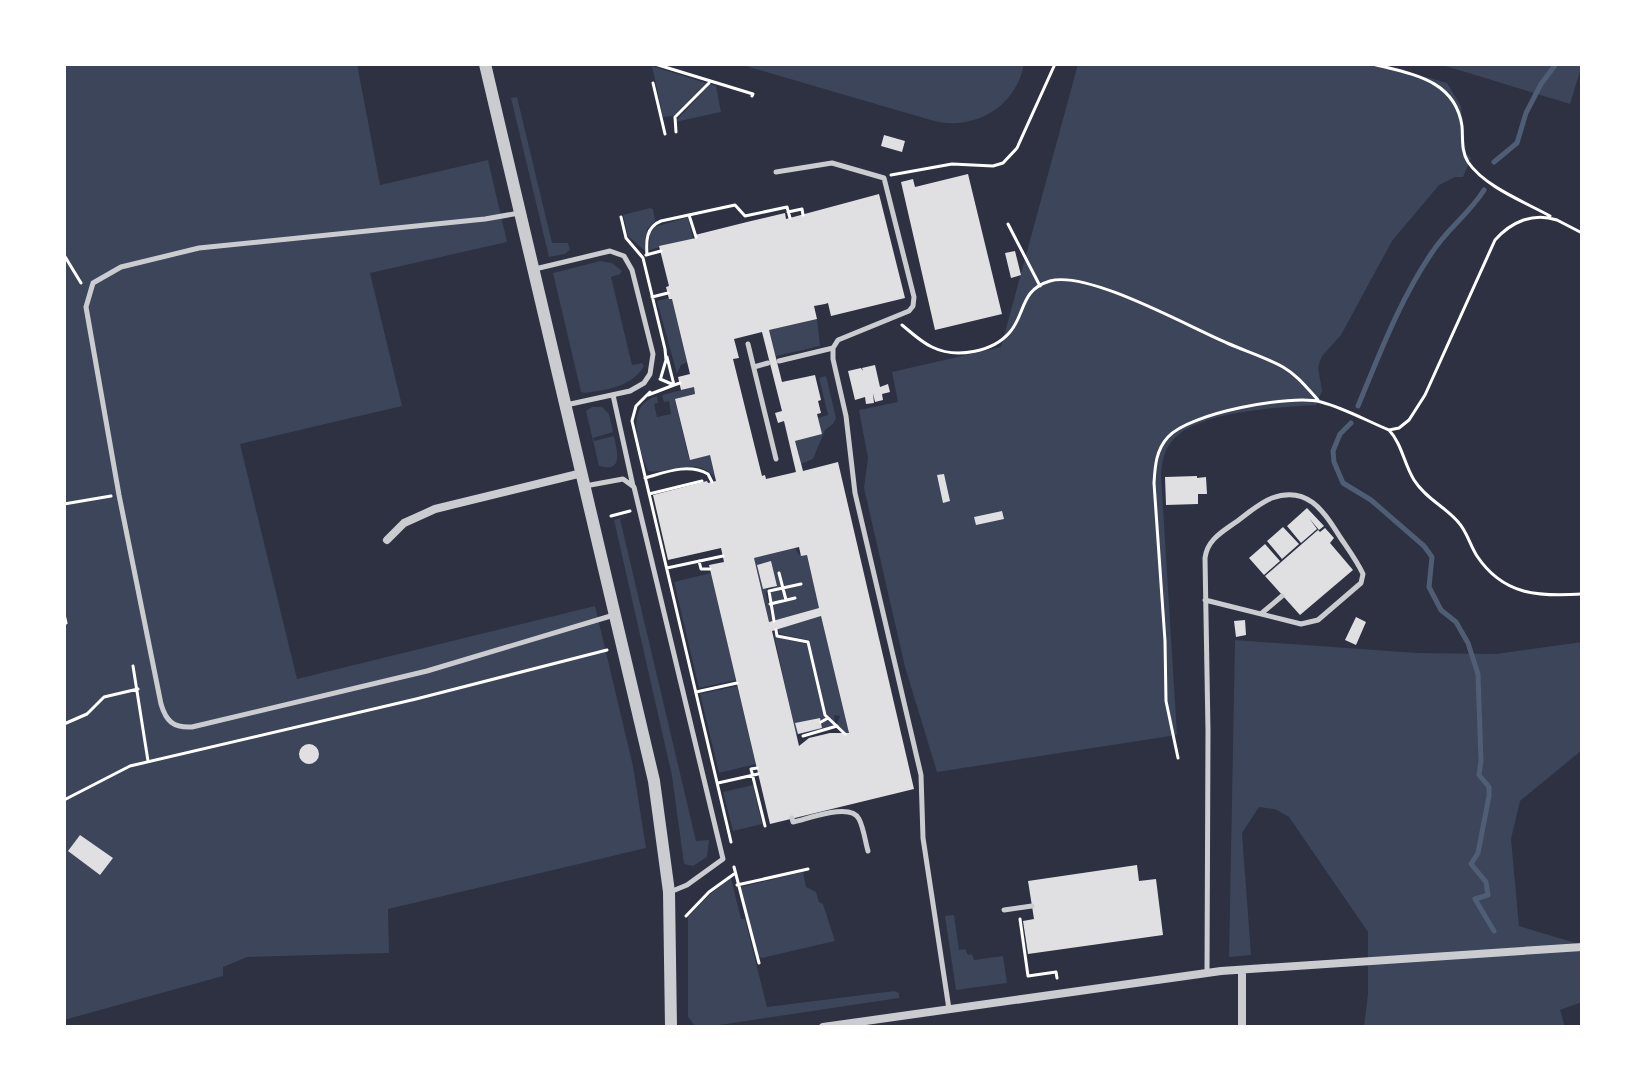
<svg xmlns="http://www.w3.org/2000/svg" width="1646" height="1091" font-family="'Work Sans',sans-serif">
  <rect width="100%" height="100%" fill="#2d3142"/>
  <path fill="#3c4559" d="M64,64h293l23,121 108,-25 19,82 -137,31 32,133 -162,38 57,235 298,-73 38,160 13,82 -258,61 1,44 -142,4 -24,10v9l-159,44z
    M739,64h285c-8,43 -49,67 -90,57z
    M1078,64h301l68,19 14,23 5,47 5,5 -8,19h-8l-16,8 -47,56 -51,94 -19,21 -4,11 4,24 -6,14c-36,2 -119,6 -143,35 -9,10 -11,21 -12,35l16,260 -240,37 -32,-105 -41,-179 4,-30 -9,-48 39,-8 -6,-30 109,-25z
    M1439,64h143v1l-12,39z
    M652,66l54,17 -33,33 -10,1z
    M710,84l6,2 5,26 -46,10z
    M517,97l35,146h16l2,7 -5,4 -16,3 -38,-159z
    M650,208l3,1 2,12 -8,8 -2,22 -17,-15 -5,-21z
    M688,217l5,22 -44,11 1,-16 4,-7z
    M600,261l12,2 10,8 -2,3 -9,3 21,88 10,-2 2,3c-12,21 -38,24 -60,27l-3,-1 -28,-119z
    M669,298l3,1 15,63 -6,3 -4,9 -20,-73z
    M817,319l3,27 -44,10 -7,-26z
    M826,376l10,42 -3,6 -8,6 -12,29 -12,5 -6,-23 27,-7 -4,-16 10,-3 -9,-37z
    M694,387l1,7 -20,6 14,59 21,-4 5,23c-19,-23 -44,-3 -67,-7 -9,-23 -25,-65 9,-75l1,7 -4,1 3,13 14,-3 -2,-13 -5,1 -2,-7z
    M592,407h10l7,7 4,18 -20,6 1,3 20,-5c3,15 10,37 -15,30l-13,-55z
    M632,515l-12,4 76,322 13,-1 -2,17 -14,9 -9,-2 -12,-88 -58,-256z
    M795,548l4,7h8l12,53 -44,13 -6,-26 4,-6 -3,-27 -12,2 6,25 4,-1 -2,6 7,27 -4,1 -15,-64z
    M711,573l25,107 -37,8 -25,-106z
    M821,616l28,117h-3l-9,-8 3,-9 -6,-1 1,8 -9,-8 -17,-75 -29,-6 -2,-5z
    M773,630l3,7 31,7 19,73 -5,4 -2,-3 -23,5 2,10 24,-5 -1,-4 7,-5 8,7 -40,9z
    M1235,640l182,13 79,1 86,-12v108l-62,51 -9,38 8,87 63,19v57l-22,8 5,17h-201l4,-33v-62l-79,-115 -14,-8 -16,-2 -17,26 9,122 -22,2z
    M737,686l19,78 -37,9 -19,-79z
    M753,785l9,39 -29,7 -10,-39z
    M803,872l3,15 10,5 3,10 4,2 12,37 -73,17 -4,-2 -17,-69z
    M731,878l10,41h4l22,88 127,-16 5,2v5l-193,29 -11,-1 -7,-9v-100l20,-21z
    M954,915l5,35 6,-1 3,6 4,-1 2,6 29,-4 4,27 -51,7 -11,-74z"/>
  <g fill="none" stroke-linecap="round" stroke-linejoin="round">
    <path stroke="#4f5d75" stroke-width="5" d="M1494,162l23,-19 9,-30 15,-29 15,-20
      M1358,406c22,-53 42,-107 75,-155 15,-23 37,-38 51,-61
      M1351,423l-11,11 -7,17 1,11 9,21 28,17 53,46 8,11 -3,30 12,23 15,12 12,21 10,31 3,87 -2,14 10,12v9l-11,57 -7,11 15,18 2,13 -13,4 19,32"/>
  </g>
  <path fill="#e0e0e3" fill-rule="evenodd" d="M884,135l21,6 -3,11 -21,-6z
    M968,174l34,140 -67,16 -34,-148 12,-3 2,8z
    M879,194l26,104 -74,18 -3,-13 -3,1 -11,2 3,13 -48,11 13,52 33,-7 6,25 -3,1 3,12 -4,1 5,20 -27,7 8,30 35,-9 76,327 -144,35 -61,-259 15,-3 -3,-14 -53,12 -15,-65 54,-14 1,2 8,-2 -6,-26 -20,5 -15,-61 20,-5 -1,-7 -13,3 -3,-13 12,-3 -18,-75h-3l-3,-12 3,-1 -10,-40 37,-8 -1,-3 52,-13 38,-9 1,6zM762,332l20,79 -7,2 3,10 6,-2 12,51 -30,7 -1,-4 -3,1 -29,-117 6,-1 -5,-19zM799,547l2,9 6,-1 12,53 -50,14 -15,-64zM821,616l28,117h-19l-21,5 -10,8 -27,-115z
    M1015,251l6,24 -10,3 -6,-25z
    M875,365l5,22 8,-3 2,8 -8,2 1,6 -8,2 -2,-9 1,10 -8,1 -1,-7 -10,3 -7,-29 13,-3 2,3 -1,-3z
    M944,474l6,27 -7,2 -6,-28z
    M1197,476v2l9,-1 1,17h-9v10l-32,1 -1,-28z
    M1307,508l17,18 -5,4 -10,-12 8,11 -16,14 -14,-17z
    M1002,511l2,8 -28,6 -2,-8z
    M1283,527l16,17 -17,15 -15,-18z
    M1325,528l9,10 -4,5 23,27 -53,45 -35,-39 53,-46 2,2z
    M1265,544l15,17 -16,14 -15,-17z
    M771,561l6,25 -14,3 -6,-24z
    M1356,617l10,5 -10,23 -11,-5z
    M1245,620l1,15 -10,2 -2,-16z
    M820,718l2,10 -24,6 -3,-11z
    M299 754a10 10 0 1 1 20 0a10 10 0 1 1-20 0Z
    M80,835l33,23 -13,17 -32,-24z
    M1137,865l2,16 17,-2 7,56 -135,19 -5,-33 11,-2 -6,-38z"/>
  <g fill="none" stroke-linecap="round" stroke-linejoin="round">
    <path stroke="#fff" stroke-width="3" d="M655,64l98,30 -1,2
      M1373,64c38,10 82,15 89,62 1,12 -1,25 6,36 17,25 57,40 82,54
      M653,83l12,51
      M676,132l-1,-15 34,-34
      M891,175l61,-11 41,2 10,-3 14,-15 38,-84
      M788,212l14,-3 1,6
      M689,215l7,22
      M621,217l5,21 17,20 22,91 1,11 -5,17
      M1557,220l25,13
      M1008,224l32,62
      M64,255l17,28
      M646,255l15,-4
      M647,255c-1,-14 -1,-28 14,-34l74,-16 10,11 42,-9 3,11
      M652,297l16,-4
      M902,325c10,8 19,17 30,22 24,12 61,5 78,-15 16,-19 10,-42 40,-51 38,-11 139,46 177,62 18,8 38,14 56,24 14,8 24,21 35,33
      M660,379l14,6 6,-2
      M650,392l-14,14 -4,15 99,421
      M648,395l26,-10 -7,-28
      M1389,430l10,-2 10,-8 16,-25 70,-155c16,-18 38,-28 62,-20
      M645,478c21,-6 43,-15 63,-4l4,8
      M649,494l53,-13
      M64,504l47,-8
      M611,516l19,-5
      M699,561l2,8h9
      M667,568l56,-12
      M779,573l7,27
      M770,604l25,-6
      M64,614l2,9
      M774,621l-5,-30 32,-7
      M776,630l1,6 31,6 17,73 20,19
      M133,666l15,95
      M696,692l41,-9
      M821,722l7,-4
      M64,724l23,-10 17,-17 34,-8
      M803,736l34,-10
      M1178,758l-12,-57 -1,-60 -11,-158c1,-17 2,-33 14,-46 21,-24 123,-43 153,-35 23,6 46,19 68,28 13,14 15,34 25,50 12,19 32,27 45,43 8,9 11,22 18,33 26,39 61,41 105,38
      M757,768l-6,1 14,57
      M718,783l40,-9
      M64,800l66,-34 286,-67 191,-49
      M734,867l25,96
      M737,885l71,-16
      M686,916l23,-24 25,-18
      M1020,919l8,57 28,-4 1,6"/>
    <path stroke="#caccd0" stroke-width="5" d="M776,172l56,-9 52,15 30,119 -1,9 -4,5 -71,29 -5,8v11l13,57 9,77 66,282 2,63 26,171
      M519,213l-34,6 -286,29 -78,19 -28,16 -7,24 33,188 42,209c5,17 12,24 31,23l235,-56 187,-56
      M535,269l75,-18 14,5 8,14 21,84 -3,20 -6,9 -14,8 -64,14
      M748,344l28,115
      M779,361l54,-13
      M754,367l14,-4
      M613,395l20,91
      M585,486l38,-7 11,8 89,372 -36,26 -17,7
      M1205,600l96,24 17,-4 43,-37 2,-9c-6,-13 -15,-25 -23,-37 -16,-25 -32,-52 -68,-39 -13,5 -25,16 -36,24 -14,10 -29,18 -31,36l3,173 -1,242
      M1262,613l20,-17
      M792,818l1,4c15,-3 58,-20 66,-3 5,10 6,22 9,32
      M1004,910l28,-4"/>
    <path stroke="#caccd0" stroke-width="8" d="M387,540l17,-17 31,-14 147,-36
      M823,1027l398,-56 361,-24
      M1242,1027v-57"/>
    <path stroke="#caccd0" stroke-width="12" d="M485,64l169,717 15,111 2,135"/>
  </g>
  <rect width="1646" height="1091" fill="none" stroke="#ffffff" stroke-width="132"/>
</svg>
